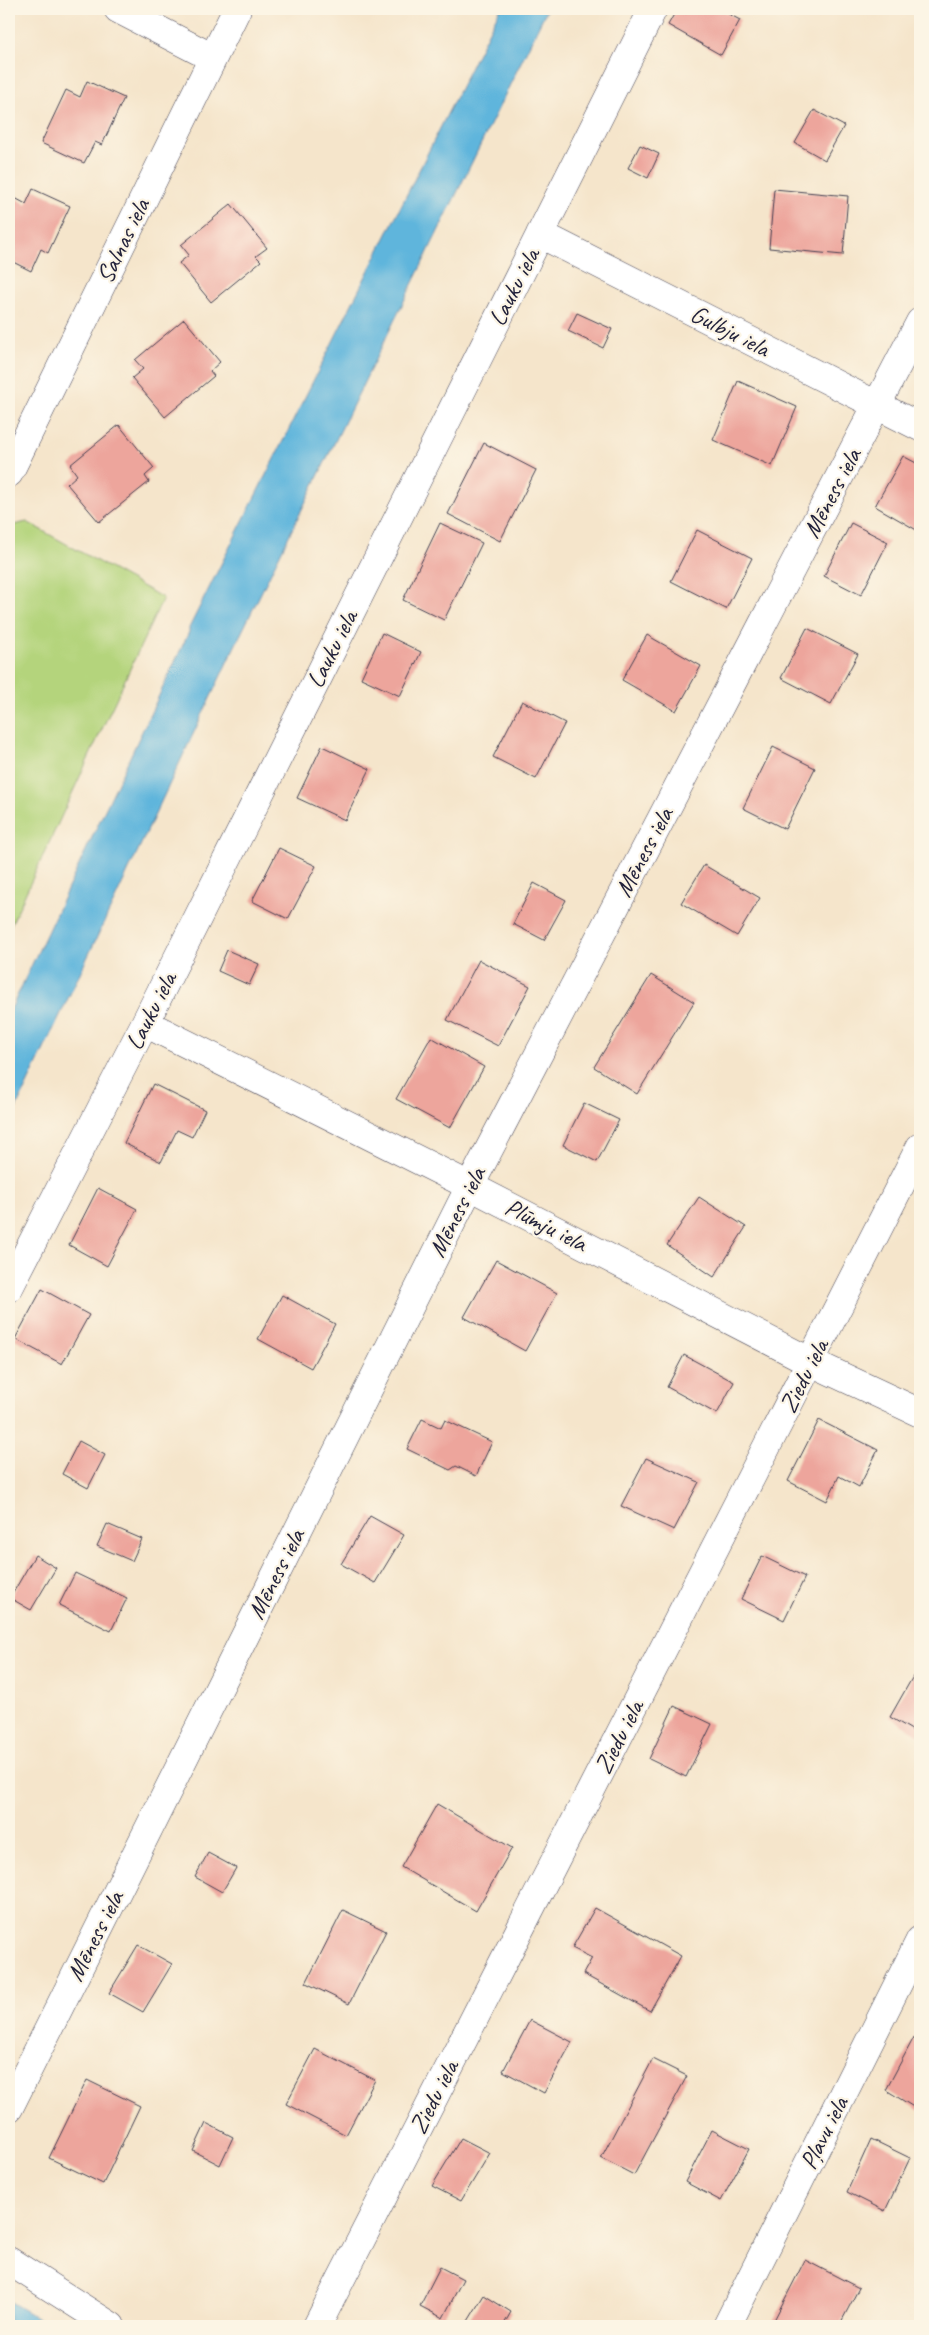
<svg xmlns="http://www.w3.org/2000/svg" width="929" height="2335" font-family="Caveat,sans-serif">
  <rect width="100%" height="100%" fill="#fcf5e5"/>
  <filter id="ink" filterUnits="userSpaceOnUse"><feTurbulence type="fractalNoise" baseFrequency=".02" numOctaves="2"/><feDisplacementMap in="SourceGraphic" scale="10" xChannelSelector="R" yChannelSelector="G"/><feConvolveMatrix kernelMatrix="1 2 1 2 8 2 1 2 1" color-interpolation-filters="sRGB"/></filter>
  <filter id="wash" filterUnits="userSpaceOnUse"><feTurbulence type="fractalNoise" baseFrequency=".0096" numOctaves="4" result="noise"/><feDisplacementMap in="SourceGraphic" scale="20" xChannelSelector="R" yChannelSelector="G"/><feGaussianBlur stdDeviation="1.12" result="paint"/><feColorMatrix in="noise" values="0 0 0 0 0 0 0 0 0 0 0 0 0 0 0 0 0 1.4 0 .05"/><feComposite in="paint" operator="in"/></filter>
  <g filter="url(#wash)">
    <rect width="100%" height="100%" fill="#f5e5cb"/>
    <path fill="#b4d47b" stroke="#6b7b5b" d="M27,522l136,76 -154,331v-403z"/>
    <path fill="#5fb5dc" stroke="#406c8c" d="M500,9h47l-315,643 -223,471v-110l180,-381v-4z
      M9,2301l42,25h-42z"/>
    <g id="blocks">
      <path fill="#eda59c" d="M677,9h42l21,11 -19,35 -53,-30z
        M87,81l37,17 -22,47 -7,-3 -11,21 -43,-20 25,-53 14,7z
        M814,110l30,16 -19,34 -30,-17z
        M640,145l19,9 -11,24 -20,-10z
        M33,189l37,17 -22,47 -7,-4 -10,22 -22,-11v-54l4,-9 13,7z
        M774,189l74,7 -5,59 -74,-7z
        M231,204l36,44 -11,8 5,5 -50,41 -32,-39 10,-8 -8,-10z
        M577,313l35,16 -9,19 -35,-17z
        M184,319l36,43 -10,9 4,5 -49,41 -33,-39 11,-9 -8,-9z
        M738,381l59,26 -25,59 -59,-26z
        M119,425l35,43 -9,8 4,6 -50,40 -32,-38 10,-9 -7,-10z
        M484,443l52,27 -36,71 -52,-27z
        M903,456l17,9v67l-45,-26z
        M440,523l42,20 -38,77 -41,-20z
        M851,523l37,19 -27,53 -37,-19z
        M697,530l55,28 -26,51 -55,-28z
        M807,628l51,26 -27,50 -50,-26z
        M382,633l39,19 -21,44 -39,-18z
        M647,635l54,31 -25,45 -54,-31z
        M522,701l43,22 -29,56 -43,-22z
        M322,746l48,23 -25,51 -48,-22z
        M773,747l42,21 -30,61 -42,-21z
        M279,848l37,18 -28,53 -36,-18z
        M704,865l56,33 -23,38 -56,-33z
        M534,883l32,17 -22,40 -31,-16z
        M227,950l32,14 -10,21 -31,-14z
        M479,960l51,26 -32,60 -51,-26z
        M651,975l43,27 -57,92 -43,-27z
        M431,1037l53,30 -34,61 -54,-29z
        M153,1084l52,26 -13,27 -15,-7 -16,32 -37,-19z
        M584,1103l35,17 -22,42 -34,-17z
        M98,1188l39,21 -30,57 -38,-21z
        M699,1197l47,30 -32,50 -47,-32z
        M496,1260l61,33 -32,58 -61,-34z
        M42,1289l47,26 -27,49 -47,-25z
        M282,1295l53,29 -24,44 -53,-29z
        M684,1355l50,27 -17,32 -50,-27z
        M422,1419l19,9 4,-8 47,22 -16,34 -20,-10 -6,4 -43,-21z
        M819,1420l59,30 -19,37 -20,-11 -12,25 -39,-20z
        M79,1441l26,14 -17,33 -26,-14z
        M646,1458l53,24 -25,48 -53,-24z
        M370,1516l34,19 -29,48 -34,-19z
        M107,1524l35,15 -10,22 -35,-15z
        M35,1555l21,13 -25,42 -21,-12z
        M762,1556l43,21 -21,43 -43,-21z
        M75,1573l52,25 -16,33 -52,-26z
        M920,1664v71l-30,-18z
        M674,1706l38,18 -26,53 -37,-18z
        M437,1804l75,44 -36,63 -75,-44z
        M208,1853l28,15 -14,24 -27,-15z
        M595,1908l86,48 -31,55 -67,-37 9,-16 -20,-10z
        M343,1910l43,21 -37,73 -43,-21z
        M138,1945l34,19 -29,48 -34,-19z
        M530,2020l42,22 -28,51 -41,-22z
        M920,2026v85l-34,-21z
        M315,2049l60,31 -29,55 -60,-31z
        M653,2059l34,17 -53,99 -33,-17z
        M87,2080l53,26 -37,78 -54,-26z
        M206,2123l27,14 -13,28 -27,-14z
        M712,2130l37,19 -28,52 -36,-19z
        M461,2138l29,15 -29,48 -29,-15z
        M871,2139l39,19 -25,53 -38,-19z
        M805,2260l54,28 -20,38h-68z
        M440,2267l23,12 -20,39 -23,-12z
        M484,2295l27,17 -8,14h-38z"/>
    </g>
  </g>
  <g filter="url(#ink)">
    <use href="#blocks" fill-opacity="0" stroke="#423f51" stroke-width="1"/>
    <g fill="none" stroke-linecap="round" stroke-linejoin="round">
      <defs>
        <path id="minor" d="M118,9l95,49
          M540,234l380,193
          M9,473l228,-464
          M145,1023l325,163 341,176 109,51
          M9,1288l136,-265 508,-1014
          M9,2108l461,-922 450,-864
          M9,2261l102,65
          M317,2326l603,-1179
          M727,2326l193,-386"/>
      </defs>
      <use href="#minor" stroke="#423f51" stroke-width="29"/>
      <use href="#minor" stroke="#fff" stroke-width="28"/>
    </g>
  </g>
  <g text-anchor="middle" dominant-baseline="central" stroke-width="4.5" stroke-linejoin="round" paint-order="stroke">
    <g font-size="25" fill="#22223b" stroke="#fcf5e5">
      <text transform="translate(123 241) rotate(-64)">Salnas iela</text>
      <text transform="translate(514 287) rotate(-63)">Lauku iela</text>
      <text transform="translate(730 331) rotate(27)">Gulbju iela</text>
      <text transform="translate(832 493) rotate(-62)">Mēness iela</text>
      <text transform="translate(332 649) rotate(-63)">Lauku iela</text>
      <text transform="translate(644 852) rotate(-62)">Mēness iela</text>
      <text transform="translate(151 1011) rotate(-63)">Lauku iela</text>
      <text transform="translate(457 1212) rotate(-63)">Mēness iela</text>
      <text transform="translate(546 1225) rotate(27)">Plūmju iela</text>
      <text transform="translate(804 1376) rotate(-63)">Ziedu iela</text>
      <text transform="translate(276 1574) rotate(-63)">Mēness iela</text>
      <text transform="translate(619 1737) rotate(-63)">Ziedu iela</text>
      <text transform="translate(95 1936) rotate(-63)">Mēness iela</text>
      <text transform="translate(434 2097) rotate(-63)">Ziedu iela</text>
      <text transform="translate(824 2133) rotate(-63)">Pļavu iela</text>
    </g>
  </g>
  <rect width="929" height="2335" fill="none" stroke="#fcf5e5" stroke-width="30"/>
</svg>
